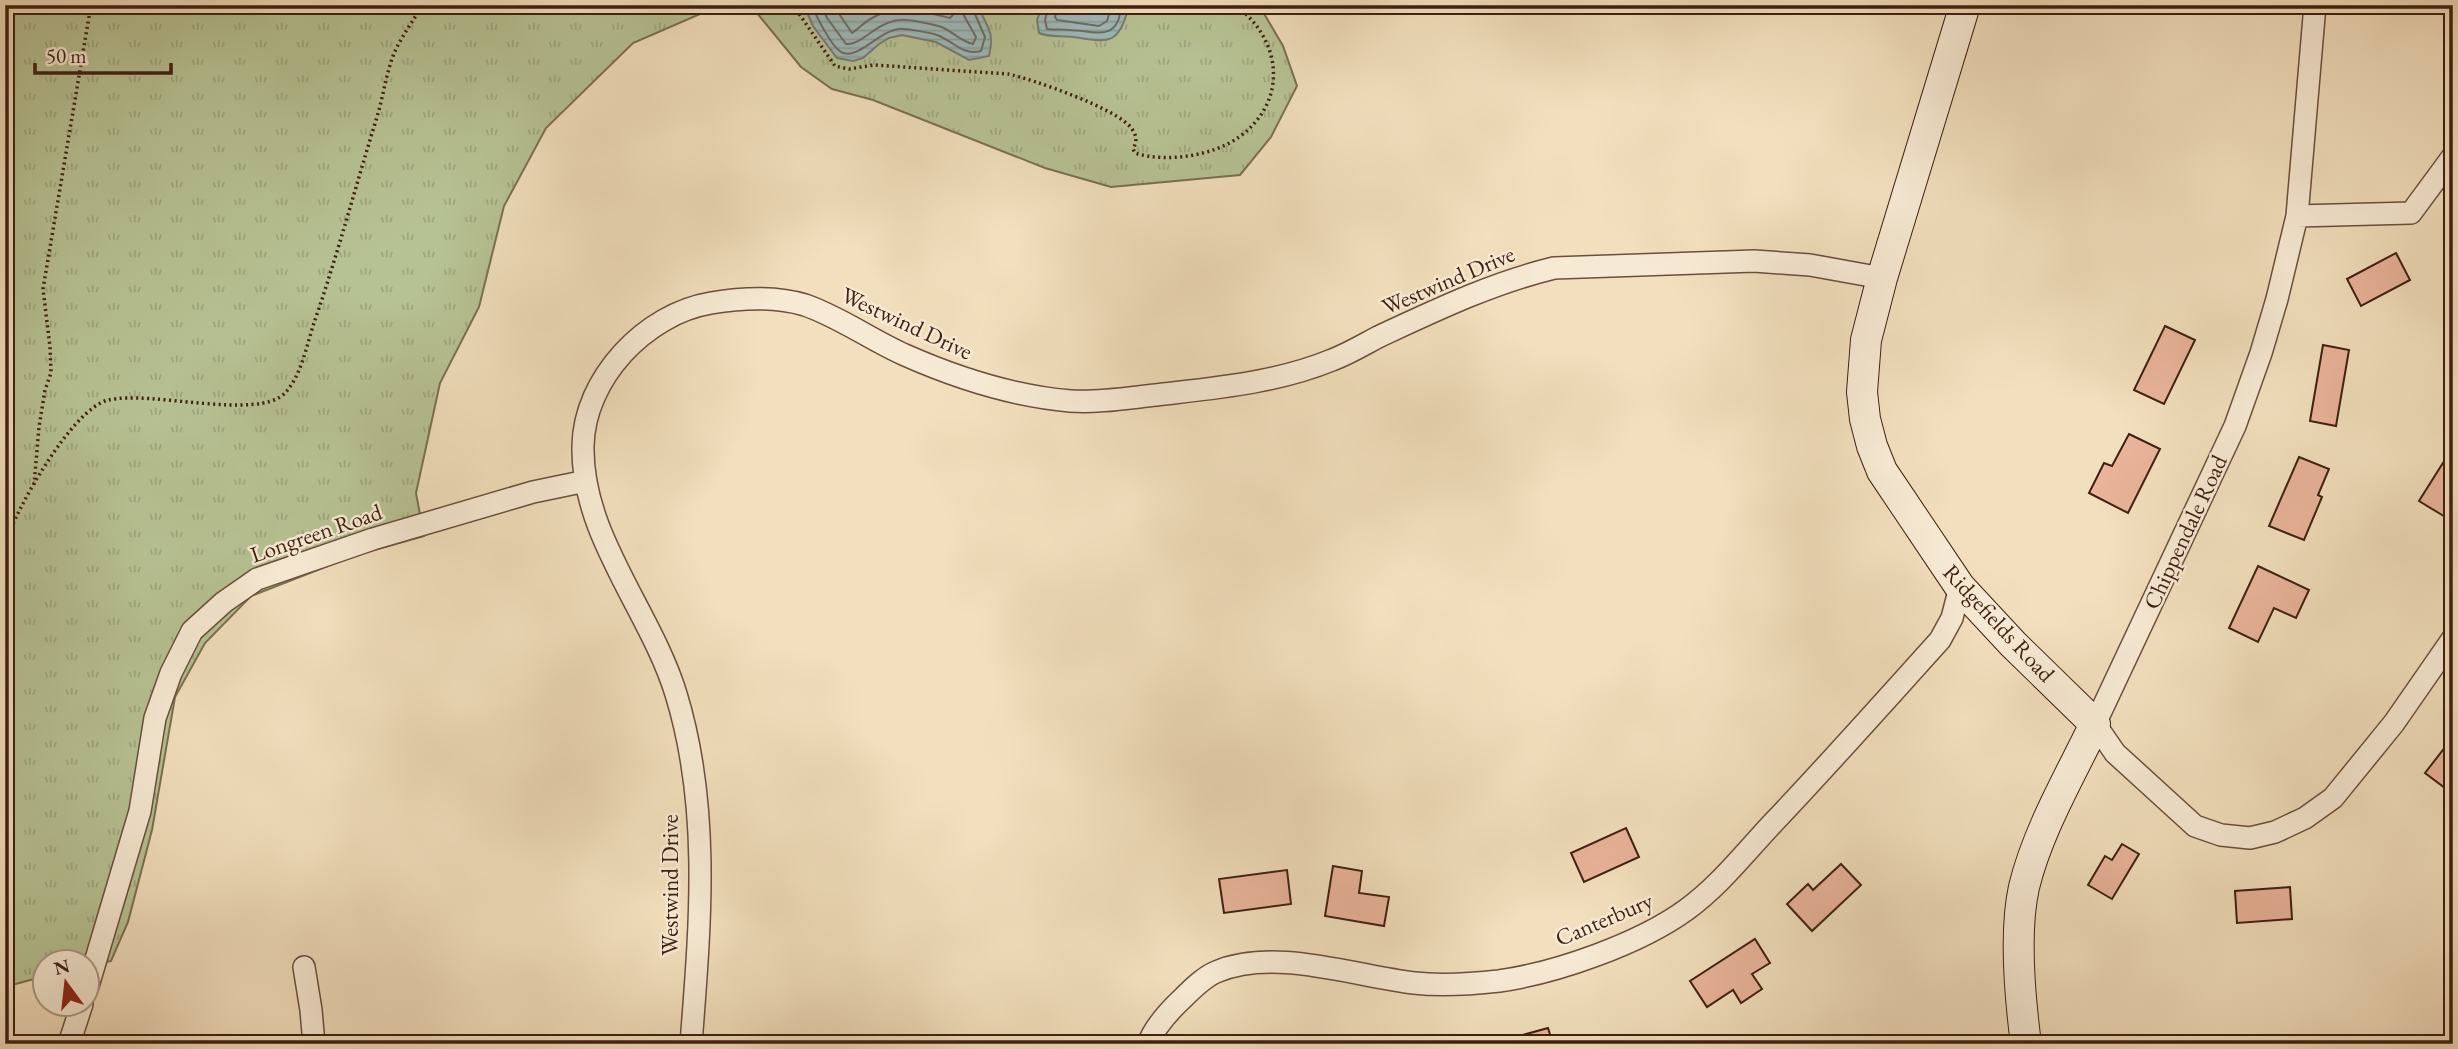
<svg xmlns="http://www.w3.org/2000/svg" width="2458" height="1049" font-family="'EB Garamond',serif">
  <defs>
    <pattern id="grass-tufts" width="24" height="20" patternUnits="userSpaceOnUse" patternTransform="scale(1.75)"><rect width="24" height="20" fill="#b7c294"/><path d="M3 7l-1-3M5 7V3M7 7l1-3M15 17l-1-3M17 17v-4M19 17l1-3" fill="none" stroke="#9ea67f"/></pattern>
    <pattern id="water-rules" width="6" height="5" patternUnits="userSpaceOnUse" patternTransform="scale(1.75)"><rect width="6" height="5" fill="#9ebaba"/><path d="M0 2.5h6" fill="none" stroke="#899f9f"/></pattern>
  </defs>
  <rect width="100%" height="100%" fill="#f2dfbd"/>
  <filter id="stains"><feTurbulence type="fractalNoise" baseFrequency=".00286" numOctaves="4"/><feColorMatrix values="0 0 0 0 .2 0 0 0 0 .09 0 0 0 0 .02 0 0 0 .5 -.17"/></filter>
  <radialGradient id="worn" r=".72"><stop offset=".6" stop-color="#630" stop-opacity="0"/><stop offset="1" stop-color="#630" stop-opacity=".3"/></radialGradient>
  <path fill="url(#grass-tufts)" stroke="#7a7052" stroke-width="2" d="M5,5h204l9,5 67,3 12,-8h962l24,41 14,40 -26,51 -31,38 -129,12 -66,-19 -172,-68 -41,-11 -31,-22 -44,-54 -41,-6 -83,36 -87,85 -42,78 -25,101 -39,76 -24,110 8,43 -68,19 -105,41 -46,47 -30,54 -23,133 -24,92 -17,39 -23,5v-4h-42l-1,14 -40,11z"/>
  <path fill="url(#water-rules)" stroke="#787c76" stroke-width="2" d="M809,5h168c10,21 18,27 12,51l-20,4 -33,-18 -34,-7 -13,3 -10,6 -16,14 -10,3 -16,-3 -24,-32 -8,-18z
    M1043,5h84l1,4c-10,39 -23,32 -55,28 -12,-2 -22,1 -34,-4l-2,-13z"/>
  <g fill="none" stroke-linecap="round" stroke-linejoin="round">
    <path stroke="#6e6c66" stroke-width="2" d="M812,5c4,11 19,41 29,47 17,9 37,-21 58,-23 5,-1 33,4 38,6 17,6 25,21 44,16l4,-14 -14,-32
      M821,5l6,13 19,26c15,2 30,-22 54,-24 8,-1 38,5 44,8 10,5 18,14 29,16l3,-7 -13,-23 -1,-9
      M833,5l19,28c8,-5 13,-12 22,-16 24,-13 52,-5 76,1l3,-3 -1,-10
      M1049,5l-4,15 2,9c8,1 15,0 23,1 25,1 49,13 51,-25
      M1058,5l-3,12 2,3 42,6 8,-5 5,-16"/>
  </g>
  <path fill="#eab49b" stroke="#3e1f11" stroke-width="2" d="M2396,253l14,27 -49,26 -14,-27z
    M2165,326l30,14 -31,64 -30,-14z
    M2323,345l26,5 -13,76 -26,-5z
    M2129,434l31,15 -32,64 -39,-20 15,-30 8,3z
    M2453,447v62l-6,9 -28,-17z
    M2299,457l30,12 -11,26 4,2 -18,43 -35,-14z
    M2258,566l51,24 -13,28 -22,-10 -16,34 -29,-14z
    M2453,737v57l-28,-21z
    M1626,828l13,29 -55,25 -13,-29z
    M2122,844l17,10 -27,45 -24,-14 17,-29 7,4z
    M1841,864l20,21 -49,46 -25,-27 21,-20 5,6z
    M1333,866l29,5 -3,22 30,4 -5,29 -59,-10z
    M1287,870l4,34 -67,9 -5,-34z
    M2290,887l2,32 -55,4 -2,-32z
    M1755,939l15,24 -18,11 10,15 -21,14 -8,-13 -26,17 -17,-26z
    M1548,1028l5,16h-44l-1,-5z"/>
  <g fill="none" stroke-linecap="round" stroke-linejoin="round">
    <defs>
      <path id="street" d="M2315,5l-18,211 -20,83 -16,54 -26,73 -140,298 20,29 80,73 26,9 29,3 25,-6 30,-14 28,-20 61,-75 59,-85
        M2297,216l114,-3 42,-57
        M304,967l7,43 3,34
        M88,986l52,-175 15,-93 16,-45 21,-42 32,-29 33,-23 116,-40 160,-47 53,-11
        M69,1044l13,-40
        M691,1044c9,-117 20,-236 -15,-350 -25,-82 -95,-159 -93,-248 1,-67 62,-132 128,-143 30,-5 65,-7 94,2 35,12 66,35 100,50 52,23 108,41 165,46 27,2 58,-3 86,-6 59,-7 120,-12 176,-35 16,-6 31,-15 46,-23 58,-27 114,-54 176,-69l200,-7 56,4 72,13
        M1148,1044c7,-18 21,-33 35,-46 9,-9 21,-21 33,-26 58,-25 138,4 198,11 27,3 58,1 85,-2 57,-8 140,-37 187,-71 33,-24 58,-56 86,-86 57,-60 112,-122 168,-184l12,-22 8,-31"/>
      <path id="secondary" d="M1965,5l-83,273 -16,62 -4,52 3,27 7,27 10,25 78,116 53,57 82,80c-25,52 -57,106 -71,163 -10,45 -4,111 2,157"/>
    </defs>
    <use href="#street" stroke="#6b4f3c" stroke-width="24"/>
    <use href="#secondary" stroke="#3e1f11" stroke-width="32"/>
    <path stroke="#3e1f11" stroke-width="3.5" stroke-dasharray="2 3.5" stroke-linecap="butt" d="M793,5l42,61 14,3 25,-4 134,9c24,5 111,35 124,55 5,7 5,13 1,20l2,4c31,10 78,3 104,-16 50,-36 43,-98 -4,-132
      M34,485l5,-58 6,-37 6,-17 -1,-26 -7,-58 48,-284
      M5,544c11,-35 67,-135 103,-144 43,-10 150,21 177,-7 17,-18 22,-50 30,-73 23,-67 41,-135 62,-203 6,-20 9,-42 16,-61 7,-18 20,-34 29,-51"/>
    <use href="#street" stroke="#f7ead4" stroke-width="21"/>
    <use href="#secondary" stroke="#f7ead4" stroke-width="30"/>
  </g>
  <g text-anchor="middle" dominant-baseline="central" stroke-width="5" stroke-linejoin="round" paint-order="stroke">
    <g font-size="23" fill="#3e1f11" stroke="#f7ead4">
      <text transform="translate(1448 280) rotate(-23)">Westwind Drive</text>
      <text transform="translate(907 323) rotate(25)">Westwind Drive</text>
      <text transform="translate(2185 532) rotate(-65)">Chippendale Road</text>
      <text transform="translate(316 533) rotate(-19)">Longreen Road</text>
      <text transform="translate(1999 623) rotate(47)">Ridgefields Road</text>
      <text transform="translate(670 885) rotate(-90)">Westwind Drive</text>
      <text transform="translate(1604 919) rotate(-23)">Canterbury</text>
    </g>
  </g>
  <rect width="2458" height="1049" fill="none" stroke="#f2dfbd" stroke-width="28"/>
  <rect x="7" y="7" width="2444" height="1035" fill="none" stroke="#3e1f11" stroke-width="3.5"/>
  <rect x="14" y="14" width="2430" height="1021" fill="none" stroke="#3e1f11" stroke-width="2"/>
  <g transform="translate(66 983) rotate(345)"><circle r="33" fill="#f7ead4" stroke="#ad9986" stroke-width="2"/>
  <path d="M0-5L12 26L0 18L-12 26Z" fill="#8f2418"/>
  <text y="-10" font-size="19" font-weight="bold" text-anchor="middle" fill="#3e1f11">N</text>
  </g>
  <path d="M35 63v10h136v-10" fill="none" stroke="#3e1f11" stroke-width="3.5"/>
  <text x="46" y="63" font-size="21" fill="#3e1f11" stroke="#f7ead4" stroke-width="5" paint-order="stroke">50 m</text>
  <rect width="100%" height="100%" filter="url(#stains)"/>
  <rect width="100%" height="100%" fill="url(#worn)"/>
</svg>
